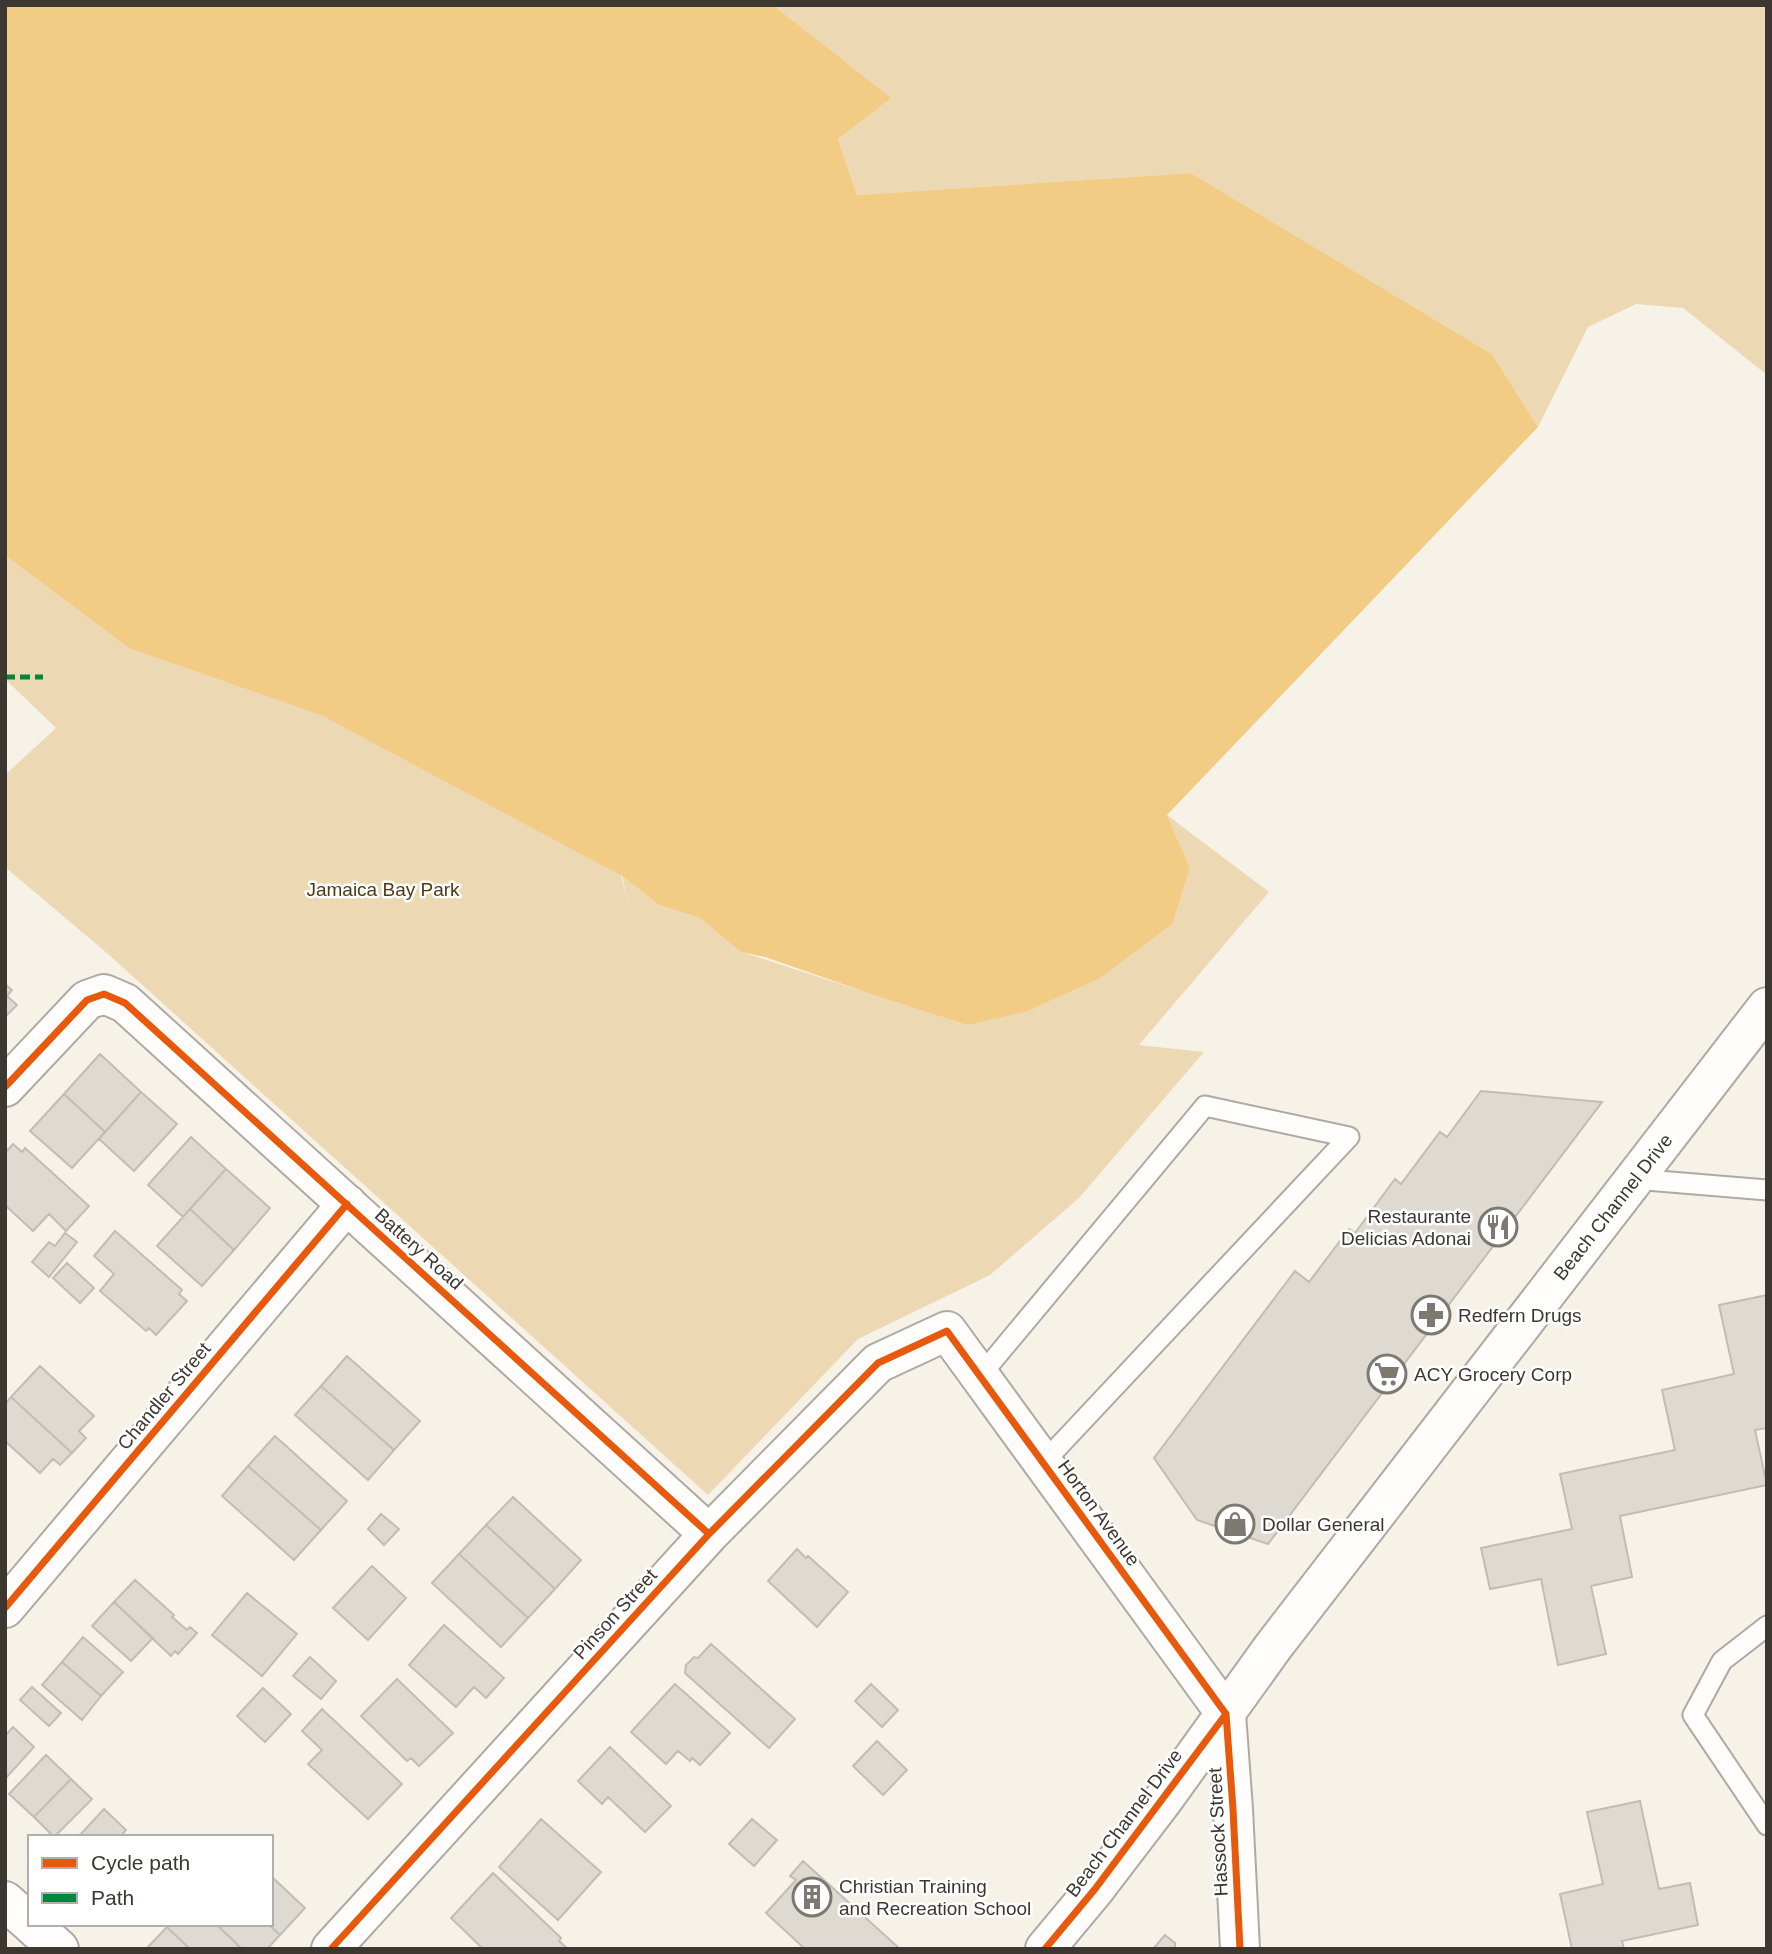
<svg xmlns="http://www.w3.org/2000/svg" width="1772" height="1954" font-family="Helvetica,sans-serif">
  <rect width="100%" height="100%" fill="#f7f2e8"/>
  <path fill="#edd8b4" d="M773,5h994v370l-84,-67 -47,-4 -48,23 -50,100 -46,-73 -301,-181 -334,22 -19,-56 52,-41z
    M5,322l581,427 43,156 -7,-29 37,29 41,13 42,34 225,73 223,-157 -23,-53 102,77 -130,153 65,7 -125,146 -89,77 -132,64 -150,156 -600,-541 -103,-87v-92l51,-47 -51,-49z"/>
  <path fill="#f2cc84" d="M5,5h768l118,93 -53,41 19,56 334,-22 301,181 46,73 -371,388 23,53 -18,56 -72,54 -75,34 -58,13 -93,-30 -109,-38 -24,-5 -41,-34 -41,-13 -37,-29 -301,-161 -192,-67 -124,-93z"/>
  <path fill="#dedad2" stroke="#c1bdb6" stroke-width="2" d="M5,984l7,6 -5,6 10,9 -12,12z
    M100,1054l41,38 -36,40 -41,-38z
    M1481,1091l121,11 -334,442 -71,-24 -43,-62 141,-187 14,11 40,-53 6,4 40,-54 6,5 39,-52 7,5z
    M141,1092l36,32 -43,47 -35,-32z
    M64,1094l41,38 -33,36 -42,-37z
    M191,1137l35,32 -43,48 -35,-32z
    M13,1144l9,8 3,-4 64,58 -23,25 -17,-17 -16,17 -28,-26v-52z
    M226,1169l44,39 -36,42 -44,-41z
    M190,1209l44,41 -32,36 -45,-40z
    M115,1231l67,59 -3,4 8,7 -31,34 -7,-7 -3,3 -46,-40 14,-17 -20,-18z
    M65,1233l12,9 -28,35 -17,-15 17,-20 6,4z
    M67,1263l27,25 -14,15 -27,-25z
    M1767,1295v133l-12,2 12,55 -147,31 12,61 -41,9 15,68 -48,11 -17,-86 -51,10 -9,-41 91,-19 -12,-55 115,-24 -13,-60 72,-16 -15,-69z
    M347,1356l73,65 -26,29 -73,-64z
    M40,1366l54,50 -15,15 7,7 -14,15 -61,-56z
    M321,1386l73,64 -26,30 -73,-65z
    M11,1397l61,56 -12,12 -7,-6 -13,14 -35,-32v-37z
    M275,1436l72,65 -26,29 -73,-64z
    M248,1466l73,64 -27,30 -72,-64z
    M513,1497l68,63 -26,29 -69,-64z
    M381,1514l18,15 -15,16 -16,-16z
    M486,1525l69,64 -27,29 -69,-64z
    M797,1549l9,9 2,-2 40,36 -31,35 -49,-46z
    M459,1554l69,64 -27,29 -69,-64z
    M372,1566l34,32 -38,42 -35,-32z
    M135,1580l39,35 -2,2 15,13 3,-3 7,6 -19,21 -3,-3 -4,5 -57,-54z
    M247,1593l50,41 -35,42 -50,-41z
    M114,1602l39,36 -22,23 -39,-35z
    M444,1625l60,53 -18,20 -12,-11 -18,20 -47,-42z
    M83,1637l40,35 -22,24 -39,-34z
    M711,1644l84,75 -26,29 -84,-75 1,-8 8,-8 4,1z
    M310,1657l26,24 -15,18 -28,-23z
    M62,1662l39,34 -19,24 -40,-35z
    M397,1679l56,54 -34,33 -8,-8 -4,3 -46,-45z
    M675,1684l55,49 -30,32 -8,-7 -2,3 -12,-10 -12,13 -35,-32z
    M871,1684l27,26 -16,17 -27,-26z
    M32,1687l29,26 -12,13 -29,-26z
    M263,1688l28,26 -26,28 -28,-26z
    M322,1709l80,75 -34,35 -60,-55 14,-14 -20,-19z
    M13,1727l21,20 -29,32v-43z
    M877,1741l30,29 -24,25 -30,-29z
    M610,1747l61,59 -26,26 -37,-35 -6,7 -24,-23z
    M46,1755l25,24 -37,38 -25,-23z
    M71,1779l21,20 -38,38 -20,-20z
    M1640,1801l19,88 31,-6 8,42 -76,16 2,8h-52l-12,-55 43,-10 -16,-72z
    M104,1809l22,21 -6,7h-42z
    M541,1819l60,53 -43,48 -59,-53z
    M752,1819l25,21 -23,26 -25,-22z
    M803,1861l97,88h-95l-39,-36 30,-33 -6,-4z
    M493,1873l68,65 -2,3 9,8h-85l-32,-31z
    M271,1876l34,32 -25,27 -12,-11h3z
    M169,1924h47l26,25h-52l-23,-22z
    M216,1924h52l12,11 -13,14h-25z
    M167,1927l23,22h-44z
    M1165,1935l10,8v6h-22z"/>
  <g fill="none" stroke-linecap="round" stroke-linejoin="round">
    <defs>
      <path id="service" d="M1634,1179l133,11
        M980,1376l225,-270 144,31 -306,326
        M1767,1626l-45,35 -29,54 74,110"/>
      <path id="minor" d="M5,1087l82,-87 17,-6 21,9 584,531
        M5,1608l342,-404
        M5,1901l25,22
        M31,1924l28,25
        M331,1949l378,-415 169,-171 69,-32 279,383 7,95 7,140"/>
      <path id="primary" d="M1045,1949l50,-60 68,-89 110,-153 494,-640"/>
    </defs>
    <use href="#service" stroke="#aeaaa3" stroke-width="23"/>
    <use href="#minor" stroke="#aeaaa3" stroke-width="42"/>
    <use href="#primary" stroke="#aeaaa3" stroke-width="42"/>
    <use href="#service" stroke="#fefdfc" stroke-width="19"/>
    <use href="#minor" stroke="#fefdfc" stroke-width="38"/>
    <use href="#primary" stroke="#fefdfc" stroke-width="38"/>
    <path stroke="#00873e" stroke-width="5" stroke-dasharray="10 5" stroke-linecap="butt" d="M5,677h38"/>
    <defs>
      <path id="cycleway" d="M5,1087l82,-87 17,-6 21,9 584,531
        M5,1608l342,-404
        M1226,1714l7,95 7,140
        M331,1949l378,-415 169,-171 69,-32 279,383
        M1045,1949l50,-60 131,-175"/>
    </defs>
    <use href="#cycleway" stroke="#fff" stroke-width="11"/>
    <use href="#cycleway" stroke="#e8590c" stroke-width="7"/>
  </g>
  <defs>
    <symbol id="restaurant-ring" viewBox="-11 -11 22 22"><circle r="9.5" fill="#fff" stroke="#7d7971" stroke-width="1.5"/><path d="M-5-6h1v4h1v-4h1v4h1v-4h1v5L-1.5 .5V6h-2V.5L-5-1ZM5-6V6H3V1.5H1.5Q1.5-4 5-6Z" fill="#7d7971"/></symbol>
    <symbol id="pharmacy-ring" viewBox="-11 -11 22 22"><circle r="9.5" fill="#fff" stroke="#7d7971" stroke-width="1.5"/><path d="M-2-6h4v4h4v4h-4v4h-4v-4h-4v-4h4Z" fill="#7d7971"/></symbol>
    <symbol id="supermarket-ring" viewBox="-11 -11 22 22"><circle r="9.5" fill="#fff" stroke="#7d7971" stroke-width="1.5"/><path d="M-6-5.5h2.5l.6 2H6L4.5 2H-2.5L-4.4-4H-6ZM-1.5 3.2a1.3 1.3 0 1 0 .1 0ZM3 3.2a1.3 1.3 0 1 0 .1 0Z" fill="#7d7971"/></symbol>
    <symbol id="shop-ring" viewBox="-11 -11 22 22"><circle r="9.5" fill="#fff" stroke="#7d7971" stroke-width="1.5"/><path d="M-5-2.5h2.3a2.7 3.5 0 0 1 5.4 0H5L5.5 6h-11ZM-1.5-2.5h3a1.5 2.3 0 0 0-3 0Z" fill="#7d7971"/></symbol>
    <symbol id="building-ring" viewBox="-11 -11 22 22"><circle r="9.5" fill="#fff" stroke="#7d7971" stroke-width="1.5"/><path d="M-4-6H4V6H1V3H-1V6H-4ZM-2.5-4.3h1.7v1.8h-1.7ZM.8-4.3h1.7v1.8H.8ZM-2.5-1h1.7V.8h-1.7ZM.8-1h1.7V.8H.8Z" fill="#7d7971"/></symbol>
  </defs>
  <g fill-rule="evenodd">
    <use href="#restaurant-ring" x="1476" y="1205" width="44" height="44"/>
    <use href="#pharmacy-ring" x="1409" y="1293" width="44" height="44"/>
    <use href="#supermarket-ring" x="1365" y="1352" width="44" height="44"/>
    <use href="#shop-ring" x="1213" y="1502" width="44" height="44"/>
    <use href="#building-ring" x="790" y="1875" width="44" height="44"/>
  </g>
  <g text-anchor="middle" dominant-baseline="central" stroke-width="5" stroke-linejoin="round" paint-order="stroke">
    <g font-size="19" fill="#503b11" stroke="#fff">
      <text x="383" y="889">Jamaica Bay Park</text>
    </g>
    <g font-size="19" fill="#3c3831" stroke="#fff">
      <text transform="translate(1613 1207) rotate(-52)">Beach Channel Drive</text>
      <text transform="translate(419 1249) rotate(42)">Battery Road</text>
      <text transform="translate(164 1396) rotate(-50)">Chandler Street</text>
      <text transform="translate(1099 1513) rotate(54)">Horton Avenue</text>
      <text transform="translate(615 1614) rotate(-48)">Pinson Street</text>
      <text transform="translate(1124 1823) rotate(-53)">Beach Channel Drive</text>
      <text transform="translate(1218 1832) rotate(-93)">Hassock Street</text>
    </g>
    <g font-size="19" fill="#3c3831" stroke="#fff" text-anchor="start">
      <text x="1471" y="1216" text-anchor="end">Restaurante<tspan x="1471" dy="22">Delicias Adonai</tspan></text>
      <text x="1458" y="1315">Redfern Drugs</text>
      <text x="1414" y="1374">ACY Grocery Corp</text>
      <text x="1262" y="1524">Dollar General</text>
      <text x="839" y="1886">Christian Training<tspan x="839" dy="22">and Recreation School</tspan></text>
    </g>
  </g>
  <rect width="1772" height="1954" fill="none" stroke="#3c3831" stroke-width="14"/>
  <rect x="28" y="1835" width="245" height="91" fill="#ffffff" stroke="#b1afad" stroke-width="2"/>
  <rect x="42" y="1858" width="35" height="10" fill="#e8590c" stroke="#b1afad" stroke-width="2"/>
  <text x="91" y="1870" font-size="21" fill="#3c3831">Cycle path</text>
  <rect x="42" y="1893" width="35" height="10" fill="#00873e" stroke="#b1afad" stroke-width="2"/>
  <text x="91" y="1905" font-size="21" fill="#3c3831">Path</text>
</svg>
